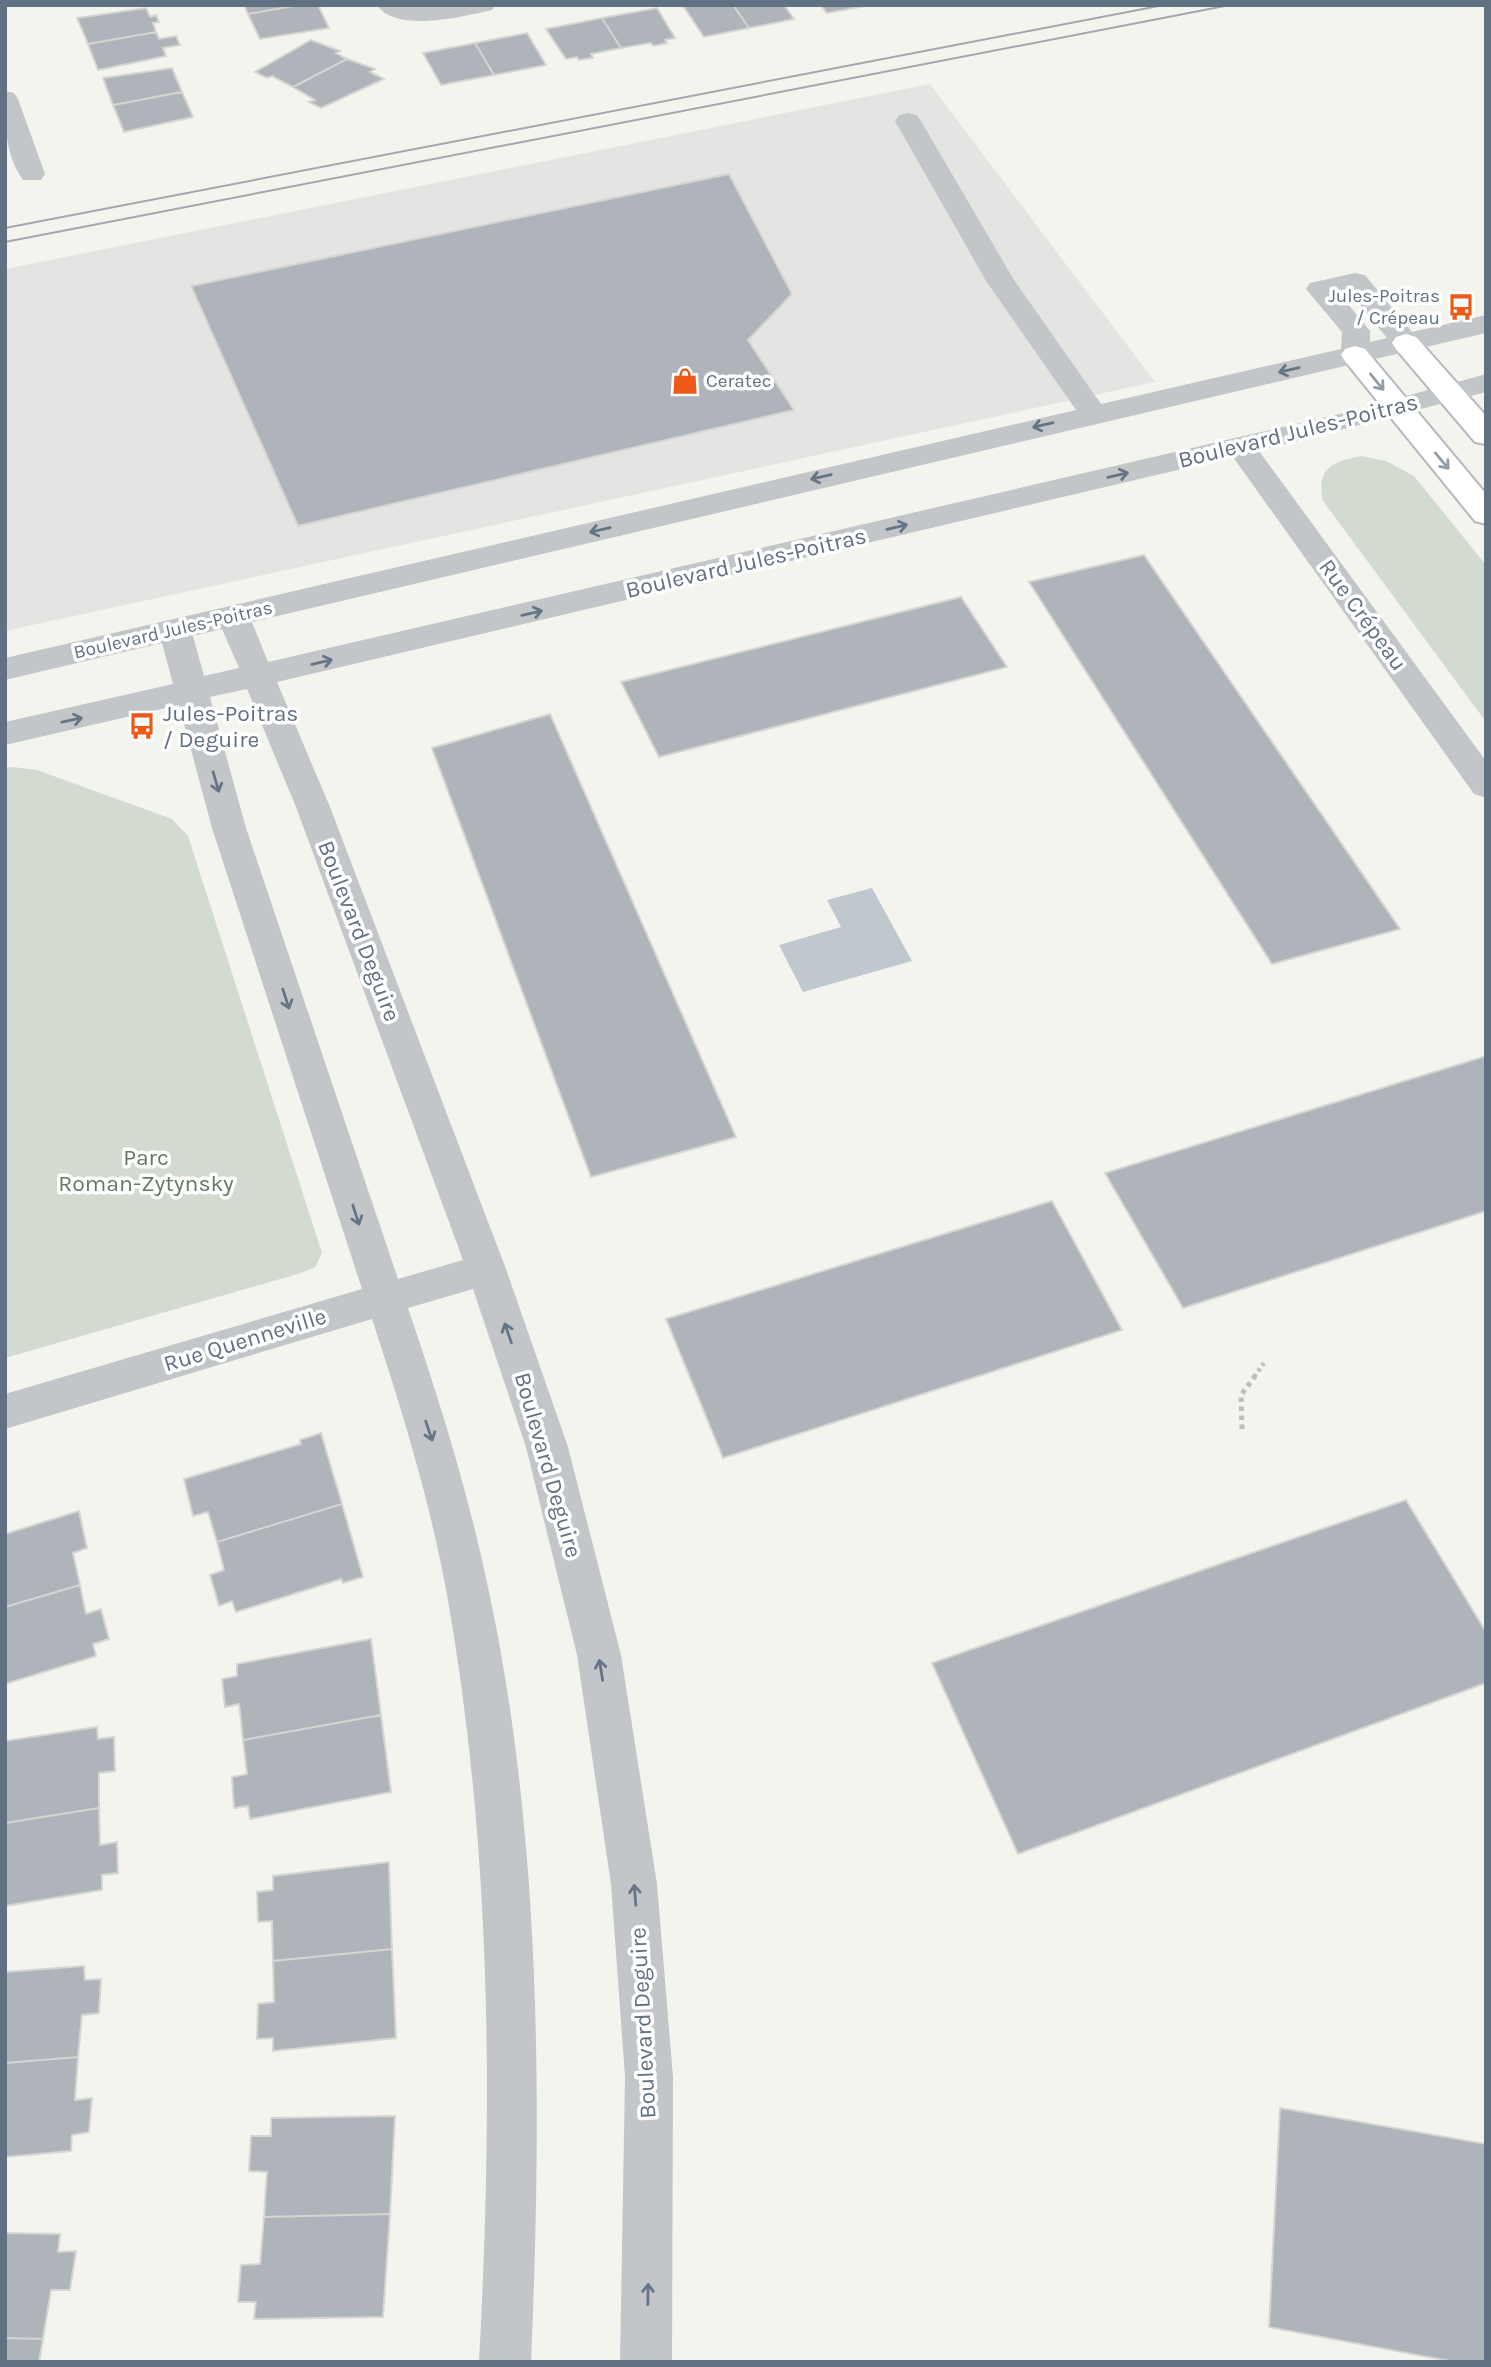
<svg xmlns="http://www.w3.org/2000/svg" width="1491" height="2367" font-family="Karla,sans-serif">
  <rect width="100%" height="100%" fill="#f4f4ef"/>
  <path fill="#e4e5e3" d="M930,84l225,298 -1150,249v-362z"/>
  <path fill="#d3dbd0" d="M1361,456l25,5 28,15 72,89v157l-163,-221c-7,-33 9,-39 38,-45z
    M13,767l24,3 135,49 16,17 134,417 -7,14 -17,7 -293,84v-590z"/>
  <path fill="#bec8ce" d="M872,888l40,73 -109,31 -24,-47 62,-18 -14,-27z"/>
  <path fill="#aeb4ba" stroke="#d5d5d2" stroke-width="2" d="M244,5h55l-51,9z
    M299,5h19l11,23 -69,11 -12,-25z
    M679,5h54l16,23 -45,9 -20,-30z
    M733,5h51l10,14 -45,9z
    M820,5h51l-44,8z
    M146,8l4,9 6,-2 3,7 -6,1 3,9 -68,12 -11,-26z
    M657,8l18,30 -10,2 2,3 -14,3 -2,-3 -30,5 -19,-30z
    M602,18l19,30 -30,6 2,4 -14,2 -2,-3 -11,2 -20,-30z
    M156,32l3,7 17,-3 4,9 -17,3 3,8 -68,14 -10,-26z
    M527,33l19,32 -52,10 -19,-32z
    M311,40l29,11 -4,2 11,6 -54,28 -21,-11 -5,2 -12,-6z
    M475,43l19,32 -53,10 -18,-32z
    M347,59l28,10 -5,3 14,7 -63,29 -12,-6 6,-2 -22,-13z
    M172,68l10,24 -69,13 -10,-27z
    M182,92l11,25 -69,15 -11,-27z
    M729,174l63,120 -44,46 46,70 -496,116 -107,-240z
    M1144,555l256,374 -128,35 -243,-382z
    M961,597l46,70 -348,90 -38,-75z
    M550,714l186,423 -145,40 -159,-429z
    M1486,1056v155l-303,97 -78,-135z
    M1052,1201l70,129 -399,128 -57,-139z
    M321,1433l21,71 -125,38 -9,-30 -15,4 -9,-37 117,-35 -1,-4z
    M1406,1500l80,132v51l-468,171 -86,-191z
    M342,1504l21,73 -20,6 -2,-4 -105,33 -4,-11 -13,5 -9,-31 14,-5 -7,-28z
    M79,1511l8,37 -14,5 7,32 -75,22v-73z
    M80,1585l6,29 15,-5 8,30 -16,5 3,12 -91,28v-77z
    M371,1639l10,76 -138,25 -4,-36 -14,3 -3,-28 15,-3v-12z
    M381,1715l10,77 -141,27 -2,-13 -14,2 -2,-31 15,-3 -4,-34z
    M97,1727l1,12 16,-2 1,34 -16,2v35l-94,15v-82z
    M99,1808l1,37 17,-3 1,31 -16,2v15l-97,16v-83z
    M389,1862l3,87 -119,12 -1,-40 -14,1 -1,-30 16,-2v-14z
    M392,1949l4,89 -123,13v-13l-16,1 1,-35 16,-2 -1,-41z
    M84,1966l1,14 16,-1 -2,34 -17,2 -4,42 -73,6v-91z
    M78,2057l-3,43 17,-2 -3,34 -17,3 -1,16 -66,6v-94z
    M1280,2108l206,36v218h-31l-186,-35z
    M395,2116l-5,98 -126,3 3,-45 -18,-1 2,-35h20v-18z
    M390,2214l-7,103 -129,2 2,-17h-18l3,-37 19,-1 4,-47z
    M5,2233l55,1 -2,18 18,-1 -6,39h-19l-8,49 -38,-1z
    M5,2338l38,1 -4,23h-34z"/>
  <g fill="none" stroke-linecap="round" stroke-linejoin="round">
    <defs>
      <path id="highway" d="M1406,334l10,3 70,79v28l-11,-2 -79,-93 -4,-6 4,-6z
        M1355,346l10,3 121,145v30l-11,-3 -130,-160 -4,-6 4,-6z"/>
    </defs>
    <use href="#highway" stroke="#b5b8bb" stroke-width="4"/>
    <path stroke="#bcbec0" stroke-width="4.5" stroke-dasharray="3.5 3.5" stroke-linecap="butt" d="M1254,1377l10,-14"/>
    <path stroke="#bcbec0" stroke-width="5" stroke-dasharray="4.5 4.5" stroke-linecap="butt" d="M1242,1429l-1,-34 14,-19"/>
    <path fill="#c3c6c9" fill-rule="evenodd" d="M377,5h118l-3,5 -9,2c-26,6 -88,20 -106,-7z
      M5,91l9,2 4,6 27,75 -4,6h-18c-19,-27 -18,-58 -18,-89z
      M908,113l9,2 4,6 93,159 87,124 240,-55 1,-17 -36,-43 4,-6 45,-10 10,2 47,57 74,-17v18l-1234,289 16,40 1080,-250 138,-38v18l-227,59 227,310v37l-12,-4 -241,-337 -956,225 53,125 176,462 62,178 53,208 36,229 16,193 -1,285h-52l5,-285 -14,-193 -34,-229 -51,-208 -53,-158 -65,19c32,94 61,187 81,284 53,248 53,517 42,770h-52c14,-256 13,-514 -32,-767 -17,-94 -45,-185 -75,-276l-367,110v-35l357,-105 -150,-461 -33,-123 -174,40v-23l168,-38 -11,-41 -157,37v-22l1071,-248 -90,-129 -91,-160 4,-6zM1348,291l39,47 -17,4v-11l-31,-38zM222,629l17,39 -35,8 -11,-40zM247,689l49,118 167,453 -65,19 -152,-451 -36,-131z"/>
    <use href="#highway" fill="#fff" fill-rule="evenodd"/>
    <path stroke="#a2a8ae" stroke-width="2" d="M5,228l1159,-223
      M5,242l1225,-237"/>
  </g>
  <defs><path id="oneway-shaft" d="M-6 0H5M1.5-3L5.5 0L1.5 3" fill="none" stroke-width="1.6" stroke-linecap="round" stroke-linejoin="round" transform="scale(1.75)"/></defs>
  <g stroke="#667586">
    <use href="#oneway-shaft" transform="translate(1289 370) rotate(167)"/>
    <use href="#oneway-shaft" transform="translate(1043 425) rotate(167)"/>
    <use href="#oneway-shaft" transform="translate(1118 475) rotate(-13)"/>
    <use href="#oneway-shaft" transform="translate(821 477) rotate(167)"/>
    <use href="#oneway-shaft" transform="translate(897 527) rotate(-13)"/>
    <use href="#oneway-shaft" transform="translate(600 530) rotate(167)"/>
    <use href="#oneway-shaft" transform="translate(532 613) rotate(-13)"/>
    <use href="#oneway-shaft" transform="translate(322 662) rotate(-13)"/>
    <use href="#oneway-shaft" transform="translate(72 720) rotate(-12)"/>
    <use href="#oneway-shaft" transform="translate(216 782) rotate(74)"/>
    <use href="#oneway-shaft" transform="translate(286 999) rotate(72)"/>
    <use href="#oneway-shaft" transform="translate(356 1215) rotate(72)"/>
    <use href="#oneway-shaft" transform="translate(508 1333) rotate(-109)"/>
    <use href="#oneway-shaft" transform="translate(429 1431) rotate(71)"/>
    <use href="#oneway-shaft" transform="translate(601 1670) rotate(-99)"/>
    <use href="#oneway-shaft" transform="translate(635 1895) rotate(-95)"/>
    <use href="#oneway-shaft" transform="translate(648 2294) rotate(-89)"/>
  </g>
  <g stroke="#909ca8">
    <use href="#oneway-shaft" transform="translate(1377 382) rotate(51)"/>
    <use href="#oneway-shaft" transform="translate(1442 461) rotate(50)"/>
  </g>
  <defs>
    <symbol id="bus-bare" viewBox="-9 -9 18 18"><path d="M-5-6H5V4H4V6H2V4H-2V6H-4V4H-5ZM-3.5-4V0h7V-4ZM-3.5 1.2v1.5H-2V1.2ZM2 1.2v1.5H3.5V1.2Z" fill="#ed5916" stroke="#fff" stroke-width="2.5" paint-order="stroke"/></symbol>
    <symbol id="shop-bare" viewBox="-9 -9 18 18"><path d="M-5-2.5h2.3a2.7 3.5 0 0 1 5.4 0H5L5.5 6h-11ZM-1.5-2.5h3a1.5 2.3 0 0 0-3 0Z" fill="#ed5916" stroke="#fff" stroke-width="2.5" paint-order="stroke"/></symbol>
  </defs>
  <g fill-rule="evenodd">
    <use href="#bus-bare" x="1442" y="288" width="38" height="38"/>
    <use href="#shop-bare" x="666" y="362" width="38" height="38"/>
    <use href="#bus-bare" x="123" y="707" width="38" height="38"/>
  </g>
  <g text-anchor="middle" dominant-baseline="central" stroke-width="7" stroke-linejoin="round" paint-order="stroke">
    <g font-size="19" fill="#617182" stroke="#fff" text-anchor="end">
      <text x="1440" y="296">Jules-Poitras<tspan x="1440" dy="22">/ Crépeau</tspan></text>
      <text x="706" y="381" text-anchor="start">Ceratec</text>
    </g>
    <g font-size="19" fill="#617182" stroke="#fff">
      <text transform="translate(173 630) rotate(-13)">Boulevard Jules-Poitras</text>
    </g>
    <g font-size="23" fill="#617182" stroke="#fff">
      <text transform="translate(1298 431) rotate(-14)">Boulevard Jules-Poitras</text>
      <text transform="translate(746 563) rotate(-13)">Boulevard Jules-Poitras</text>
      <text transform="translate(1363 615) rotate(54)">Rue Crépeau</text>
      <text transform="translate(359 931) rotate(69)">Boulevard Deguire</text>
      <text transform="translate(245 1340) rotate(-17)">Rue Quenneville</text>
      <text transform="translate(548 1465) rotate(74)">Boulevard Deguire</text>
      <text transform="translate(643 2023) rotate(-93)">Boulevard Deguire</text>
    </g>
    <g font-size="23" fill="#617182" stroke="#fff" text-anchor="start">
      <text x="163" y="713">Jules-Poitras<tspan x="163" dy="26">/ Deguire</tspan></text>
    </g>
    <g font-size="23" fill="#637960" stroke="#fff">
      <text x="146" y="1157">Parc<tspan x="146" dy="26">Roman-Zytynsky</tspan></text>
    </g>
  </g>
  <rect width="1491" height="2367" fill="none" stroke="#617182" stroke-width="14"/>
</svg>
